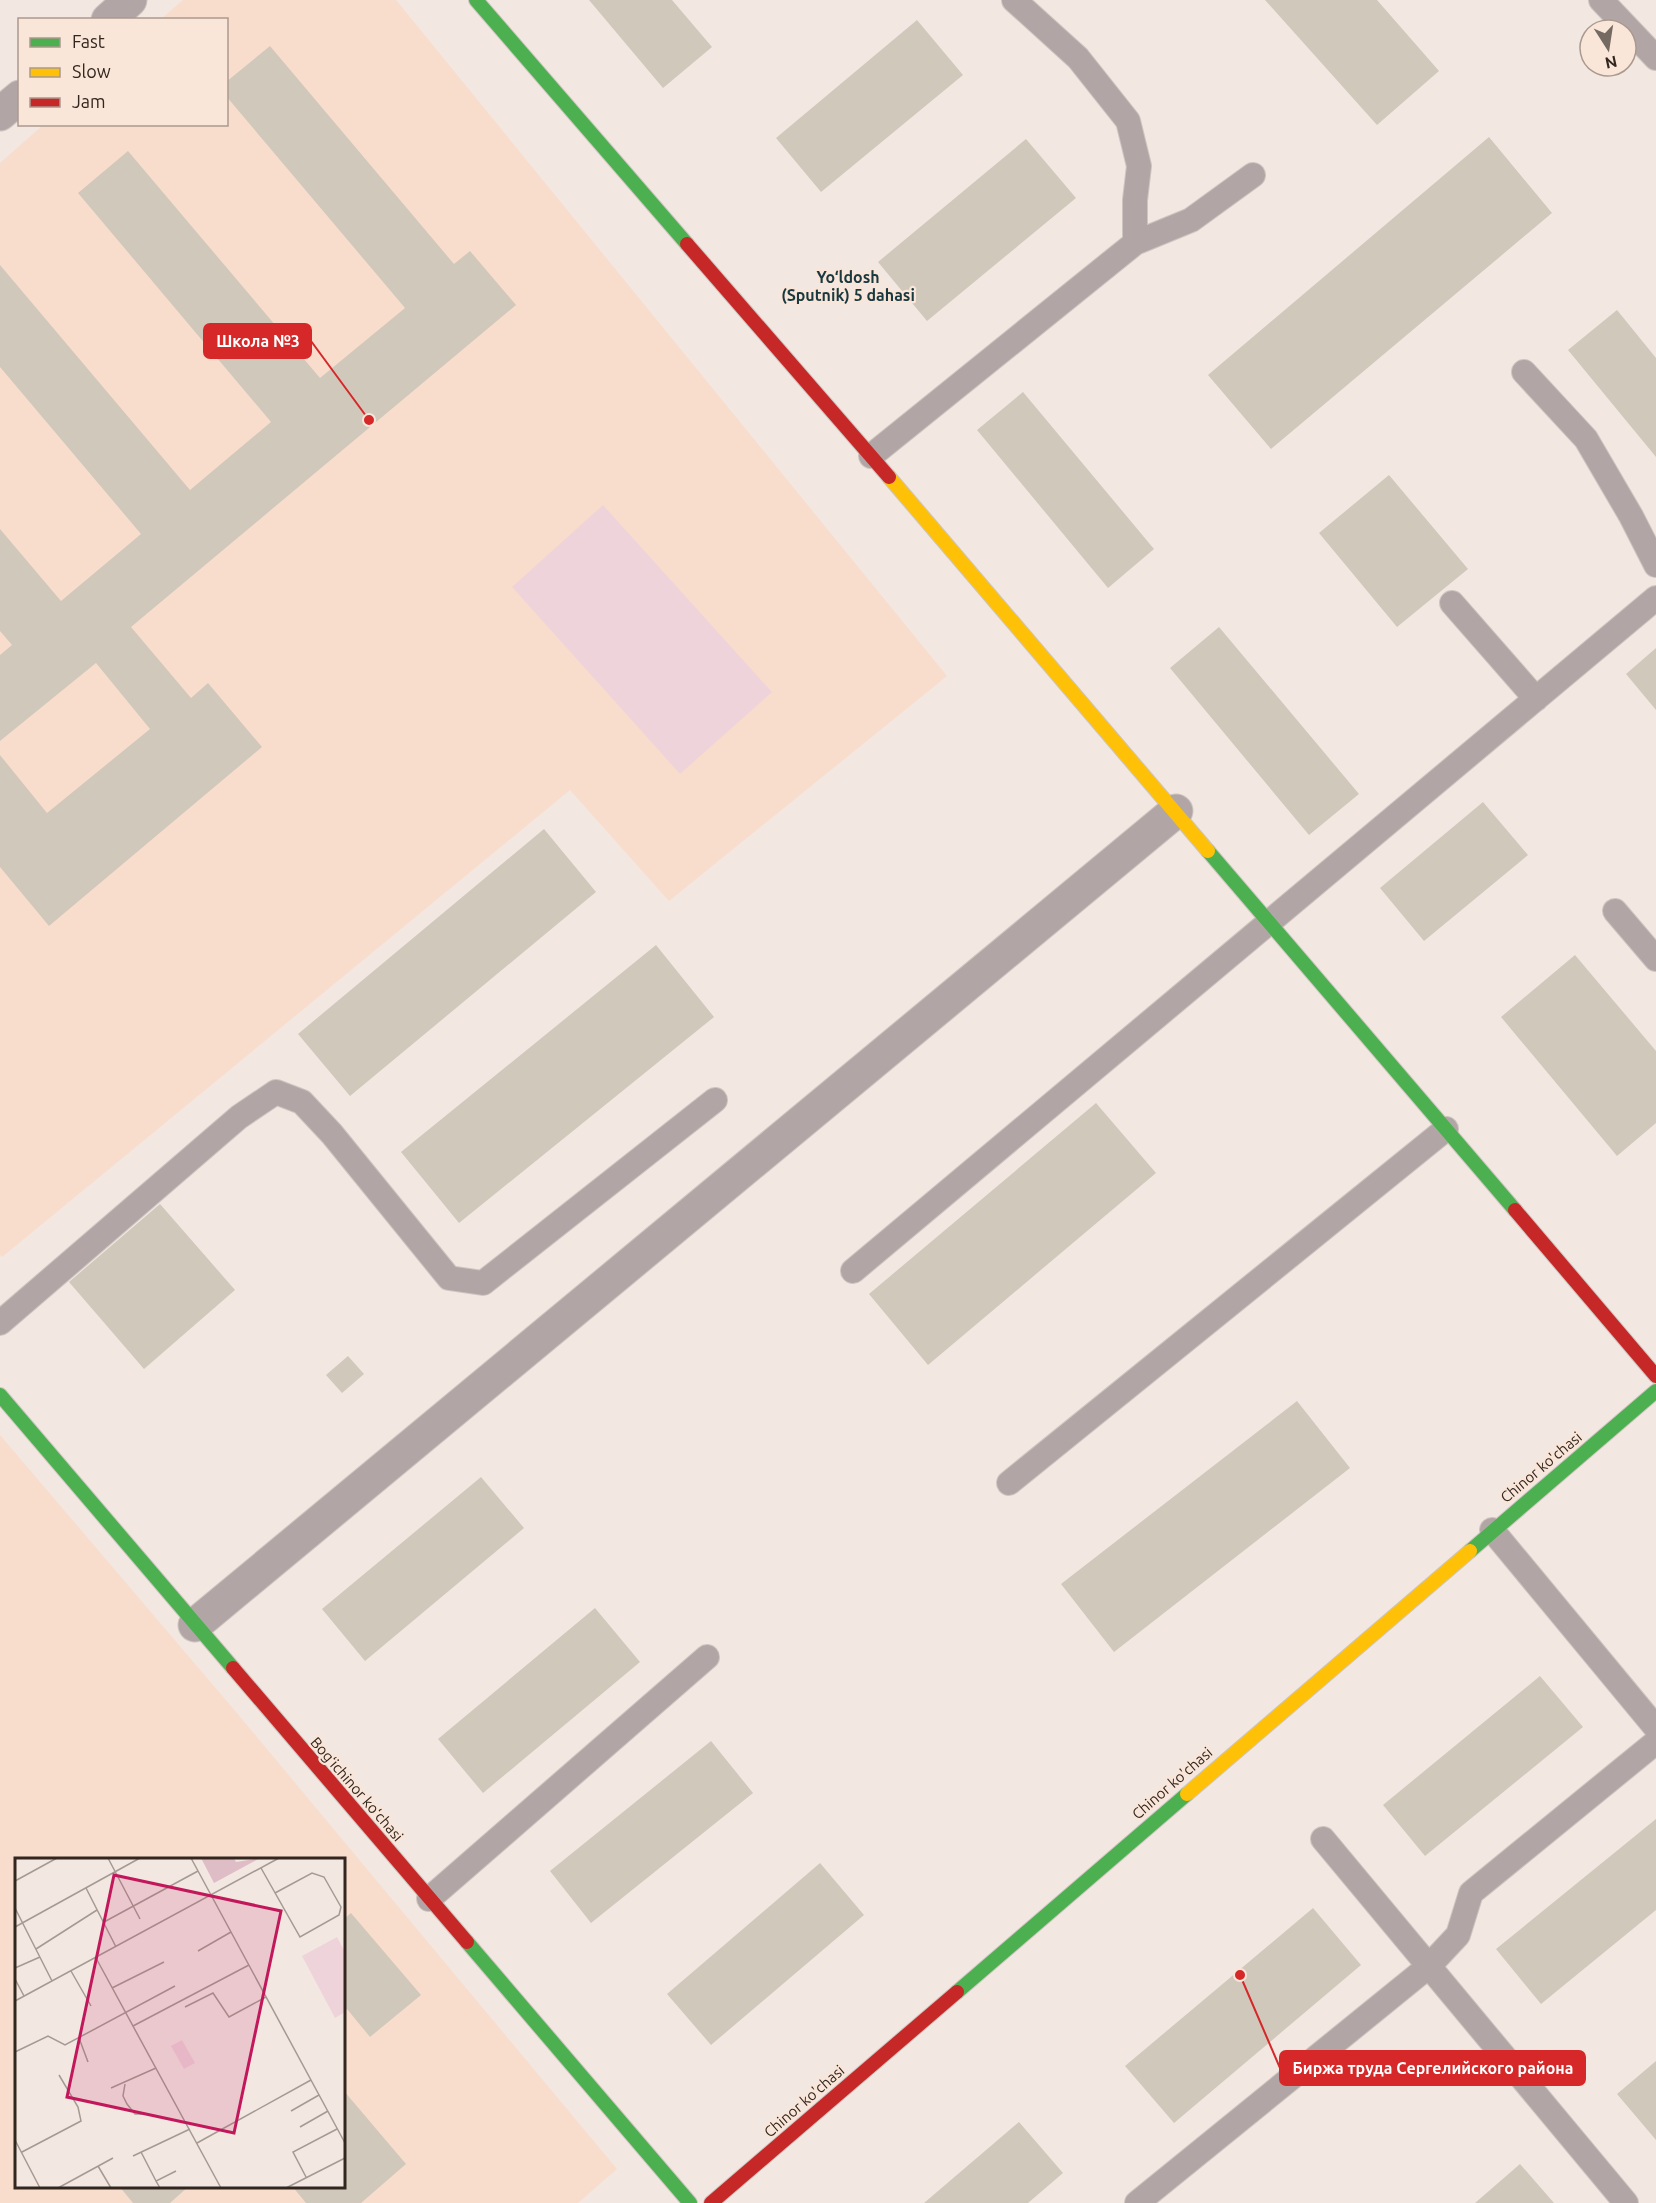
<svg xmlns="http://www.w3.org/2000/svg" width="1656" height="2203" font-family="Ubuntu,sans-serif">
  <rect width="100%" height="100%" fill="#f2e7e1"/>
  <path fill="#f8ddcc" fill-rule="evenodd" d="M183,0h213l551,676 -278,225 -99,-111 -568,467 -2,-2v-1092l43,-38 183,-1v-104l-65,-1z
    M0,1435l236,277 381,457 -39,34h-578zM16,1860h328v326h-328z"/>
  <path fill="#efd3da" d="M603,505l169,187 -92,82 -168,-187z"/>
  <path fill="#d1c8bc" d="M589,0h83l40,47 -49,41z
    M1265,0h112l62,71 -62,54z
    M917,20l46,55 -142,117 -45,-54z
    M270,46l184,218 16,-13 46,54 -385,322 60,71 17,-15 54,64 -213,179 -49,-59v-112l47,58 103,-84 -54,-66 -96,78v-86l12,-10 -12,-14v-102l61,72 80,-67 -141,-167v-102l190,225 81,-68 -193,-229 50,-42 192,227 85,-70 -179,-212v-14z
    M1489,137l63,76 -281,236 -63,-74z
    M1026,139l50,59 -149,123 -49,-59z
    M1617,310l39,48v99l-88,-107z
    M1023,392l131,157 -46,39 -131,-158z
    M1389,475l79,94 -71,58 -78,-94z
    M1219,627l140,167 -50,41 -139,-167z
    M1656,648v62l-30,-36z
    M1483,802l45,53 -104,86 -44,-53z
    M544,829l52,63 -246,204 -52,-62z
    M656,945l58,72 -255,206 -58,-71z
    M1575,955l81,96v72l-39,33 -116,-139z
    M1096,1103l60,70 -228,192 -59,-71z
    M160,1204l75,86 -91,79 -75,-87z
    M348,1356l16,18 -22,19 -16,-18z
    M1297,1401l53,67 -236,184 -53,-68z
    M481,1477l43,51 -159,133 -43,-52z
    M595,1608l45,54 -157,131 -45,-54z
    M1540,1676l43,51 -158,129 -42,-51z
    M711,1741l42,52 -162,130 -41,-52z
    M1656,1819v91l-115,94 -45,-55z
    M820,1863l44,52 -153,130 -44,-51z
    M1313,1908l48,57 -187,158 -49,-57z
    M351,1913l70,82 -51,42 -23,-28 -3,3v-93z
    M1656,2061v79l-39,-46z
    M344,2091l62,73 -45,39h-55l-14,-17h52z
    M1019,2122l44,51 -35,30h-104z
    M1520,2164l34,39h-79z
    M119,2186h70l-19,17h-37z"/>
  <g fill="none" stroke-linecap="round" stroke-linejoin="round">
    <defs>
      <path id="lane" d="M1014,0l64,58 50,63 11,45 -4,34v43
        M1601,0l55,58
        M1524,372l62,67 45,77 25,49
        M871,456l264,-213 56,-23 62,-45
        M1452,603l84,96
        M1615,911l41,48
        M853,1271l803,-673
        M0,1323l239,-206 37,-25 26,10 30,32 117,144 34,5 232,-183
        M1009,1483l437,-354
        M1492,1530l164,198
        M1323,1839l303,364
        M429,1899l278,-242
        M1137,2203l292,-237 29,-31 13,-42 185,-151"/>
      <path id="street" d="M108,20l22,-20
        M0,114l20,-17
        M195,1625l981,-814"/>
      <path id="fast" d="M476,0l211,244
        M1208,851l307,359
        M0,1395l233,273
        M1470,1551l186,-160
        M467,1942l223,261
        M957,1992l230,-198"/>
      <path id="slow" d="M889,477l319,374
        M1187,1794l283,-243"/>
      <path id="jam" d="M687,244l202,233
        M1515,1210l141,166
        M233,1668l234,274
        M711,2203l246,-211"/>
    </defs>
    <use href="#lane" stroke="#cec5c0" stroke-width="26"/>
    <use href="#street" stroke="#cec5c0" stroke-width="35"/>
    <use href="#fast" stroke="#cec5c0" stroke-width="16"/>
    <use href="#slow" stroke="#cec5c0" stroke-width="16"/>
    <use href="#jam" stroke="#cec5c0" stroke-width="16"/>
    <use href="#lane" stroke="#b1a6a5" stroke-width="24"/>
    <use href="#street" stroke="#b1a6a5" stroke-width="33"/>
    <use href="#fast" stroke="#4caf50" stroke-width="14"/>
    <use href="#slow" stroke="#ffc107" stroke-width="14"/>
    <use href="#jam" stroke="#c62828" stroke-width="14"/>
  </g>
  <g text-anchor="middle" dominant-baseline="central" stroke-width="4.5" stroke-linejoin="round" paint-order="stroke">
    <g font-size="15" fill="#32261e" stroke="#fae6d9">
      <text transform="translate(1541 1467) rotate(-40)">Chinor ko'chasi</text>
      <text transform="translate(1172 1783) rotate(-41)">Chinor ko'chasi</text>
      <text transform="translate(357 1789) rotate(49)">Bogʻichinor koʻchasi</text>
      <text transform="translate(804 2101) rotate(-41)">Chinor ko'chasi</text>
    </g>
    <g font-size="16" font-weight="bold" fill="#193941" stroke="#fae6d9">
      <text x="848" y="277">Yo‘ldosh<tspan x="848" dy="18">(Sputnik) 5 dahasi</tspan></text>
    </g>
  </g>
  <g transform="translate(15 1858)">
    <rect width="330" height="330" fill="#f2e7e1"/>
    <path d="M322,79l8,15v60l-10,6 -33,-62zM167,182l13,23 -11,6 -13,-23z" fill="#efd3da"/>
    <path d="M186,0h33l2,4 24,-4 -46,25z" fill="#dfbdc7"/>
    <path fill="none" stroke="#a59a93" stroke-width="1.5" d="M93,0l32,61M176,0l154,285M246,10l39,69 39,-22 2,-8 -17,-30 -12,-4 -37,20M0,23l42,-23M71,30l30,59M0,50l37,73M89,64l94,-51M0,69l125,-69M21,91l61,-39M183,93l33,-19M81,100l125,230M0,110l25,-11M56,113l20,35M0,121l9,17M97,130l52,-26M0,143l264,-143M170,149l28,-14 16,24 37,-20M118,168l116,-61M64,180l9,24M0,194l33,-16 17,9 110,-59M110,226l-2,12 4,8 8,10h7M96,230l45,-20M276,253l28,-16M285,269l28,-16M0,282l25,48M182,285l114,-63M7,294l59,-31 -3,-14 -19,-32M126,294l15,29M118,298l57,-27M83,308l13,22M291,319l-13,-25 44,-23M43,330l55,-30M145,330l-4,-7 20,-10M271,330l59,-30"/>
    <path fill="#c2185b" fill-opacity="0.15" stroke="#c2185b" stroke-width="3" d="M99,17l167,36 -47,222 -167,-36z"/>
    <rect width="330" height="330" fill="none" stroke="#32261e" stroke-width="3"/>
  </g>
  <path fill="none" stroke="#d62828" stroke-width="2" d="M369 420L311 341M1240 1975L1280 2068"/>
  <g fill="#d62828" stroke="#fae6d9" stroke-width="2">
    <circle cx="369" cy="420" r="6"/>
    <circle cx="1240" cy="1975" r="6"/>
  </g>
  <g fill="#d62828" stroke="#d62828" stroke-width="2">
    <rect x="204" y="324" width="107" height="34" rx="6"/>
    <rect x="1280" y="2051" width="305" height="34" rx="6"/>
  </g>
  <g font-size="16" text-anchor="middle" font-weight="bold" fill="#fff">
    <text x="258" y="347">Школа №3</text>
    <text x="1433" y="2074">Биржа труда Сергелийского района</text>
  </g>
  <rect x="18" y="18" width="210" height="108" fill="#fae6d9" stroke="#aa998e" stroke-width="1.5"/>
  <rect x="30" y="38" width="30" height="9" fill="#4caf50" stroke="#aa998e" stroke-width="1.5"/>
  <text x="72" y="48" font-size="18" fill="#32261e">Fast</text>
  <rect x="30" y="68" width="30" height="9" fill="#ffc107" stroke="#aa998e" stroke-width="1.5"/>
  <text x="72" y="78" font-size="18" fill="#32261e">Slow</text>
  <rect x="30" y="98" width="30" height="9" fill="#c62828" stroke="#aa998e" stroke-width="1.5"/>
  <text x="72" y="108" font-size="18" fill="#32261e">Jam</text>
  <g transform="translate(1608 48) rotate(168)"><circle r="28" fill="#fae6d9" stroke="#aa998e" stroke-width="1.5"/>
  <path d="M0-4.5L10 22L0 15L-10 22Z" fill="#756a62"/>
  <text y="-9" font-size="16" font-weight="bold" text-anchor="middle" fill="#32261e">N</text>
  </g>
</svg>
